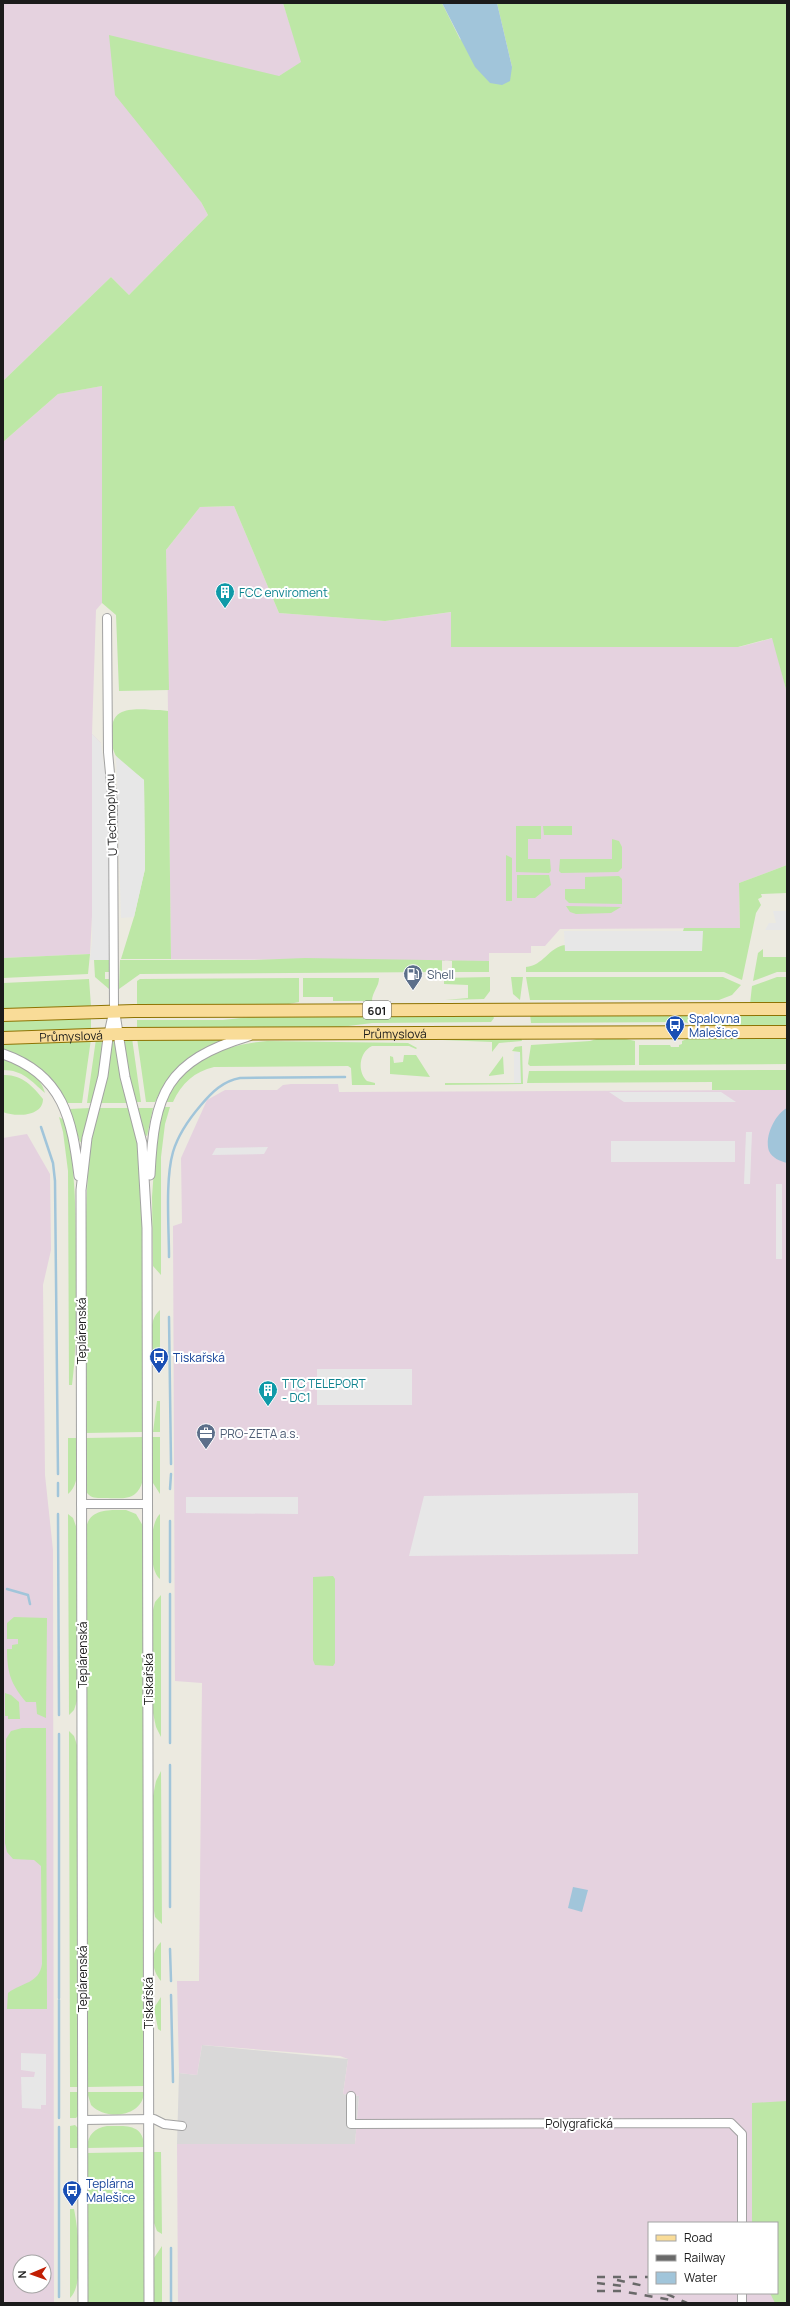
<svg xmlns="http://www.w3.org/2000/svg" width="790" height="2306" font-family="Manrope,sans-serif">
  <rect width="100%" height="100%" fill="#eceae0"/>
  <path fill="#d9d8d8" d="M202,2045l146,14 -5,35 16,2 -4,48h-178l2,-71 18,2z"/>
  <path fill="#e5d2df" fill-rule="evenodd" d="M3,3h280l19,59 -23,14 -78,126 7,13 -79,80 -18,-18 -108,104z
    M102,386v217l-6,7 -4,124 9,9 -11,211 -87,4v-516l55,-48z
    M234,506l45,107 106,8 67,-9 -1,35h288l34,-9 14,55v172l-48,18 1,45 -180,1 -15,17h-14v7h-42v8l-318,-2 -5,-409 34,-43z
    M291,1084h47l1,8 448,-2v1213h-609l-1,-159h178l4,-48 -16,-2 5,-35 -8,-3 -138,-11 -5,30 -18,-2 -2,-92h22l3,-298 -27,-2 -2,-455 9,-3 -1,-65 26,-58 18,-10h52l6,-5zM649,2223h128v70h-128z
    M27,1134l23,40 1,76 -8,35 2,190 8,75 1,753h-51v-1165zM20,2262h24v24h-24z"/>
  <path fill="#bde7a6" d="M283,3h159l18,36 52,28 -15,-64h290v690l-15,-55 -34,9h-287v-35l-66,9 -106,-8 -45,-107 -34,1 -34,43 3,140 -50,1 -3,-76 -14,-12v-217l-44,8 -55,48v-61l108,-104 18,18 79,-80 -7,-13 -86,-107 -6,-60 170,41 22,-14z
    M160,710l8,1 3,248h-50l13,-42 11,-48 -1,-89c-8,-7 -23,-15 -28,-24 -6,-10 -8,-37 4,-43 10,-6 28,-3 40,-3z
    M516,826h25v13h-13v20h22l1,12 -2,2 -33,-1z
    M543,826h29v9h-28z
    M612,839l7,2 3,6v21l-4,4 -57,1 -2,-2 1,-12h52z
    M506,855l6,3v43h-6z
    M787,865v28l-26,1 1,3 -4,2 3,6 -5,8 -14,67 -18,-8h-198v-5c17,-1 23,-20 39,-22v6h137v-20h-19l1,-3h56l-1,-45z
    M517,875h32l2,10 -16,13h-18z
    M619,876l3,3v25l-53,-1 -4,-4v-10h20v-12z
    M566,906l55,1 -10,6 -35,1 -6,-2z
    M763,949v8h24v15h-10l-24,9 5,-28z
    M90,954l-2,20 -85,4v-20z
    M305,958l184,3v11h-46l9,-1v-10l-10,-1v12l-302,2 -21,15 1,-29h133z
    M94,960h15v12h-4v7h4v10l-14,-12z
    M490,977v14l-6,8 -39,1 23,-2v-13l-24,-1v-5l-3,-1z
    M511,977h12l-3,23 -7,-6z
    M526,977h197l18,8 -9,10 -13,5h-189z
    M777,977h10v27h-37l2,-18z
    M299,978v24l-15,3 -147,1v-25l3,-2z
    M303,978h76c0,9 -7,14 -7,23h-39v-4h-30z
    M89,979l2,27 -88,4v-27z
    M530,1014h257v11l-58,2 -49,-5 -149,1z
    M266,1015l227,1 1,2 -3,4 -119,1 -39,5 -196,1v-9h86z
    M91,1016v13l-88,3v-12z
    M694,1036h93v28l-148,1v-20h31l1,2h8v-2l3,-1v-3z
    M521,1037l1,4 -23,2 -7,9v-10l-74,-3z
    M603,1037h14l18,4v24l-105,1 -2,-2 3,-19 59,-4z
    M132,1038l9,64h-6l-10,-51v-12z
    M137,1038l84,1v1c-33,20 -48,25 -66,62h-9z
    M91,1039l-9,64h-16l-39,-43 -24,-10v-6z
    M96,1039l6,1 -1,27 -9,36h-5z
    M113,1039l3,2 4,33 7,29h-27l7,-24z
    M267,1041l141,2 9,5 -1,1 -7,-3h-37c-13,6 -15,26 -5,35l8,2v2h-23l-1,-17 -3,-2 -134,1c-19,4 -33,17 -41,35h-9c24,-42 56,-57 103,-61z
    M522,1046l1,38 -78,1v-2h75v-31l-8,-1 3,-4z
    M404,1055h12l14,22 -40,-3v-18l3,1 1,6 9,-1z
    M503,1056l1,18 -15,2v-1z
    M3,1059c17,7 37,14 42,34 -14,-12 -22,-23 -42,-23z
    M787,1070v20h-75v-8l-185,1 2,-12z
    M3,1075c18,-1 30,11 40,24 0,18 -28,18 -40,13z
    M162,1107h8l-5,17 -4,33v118l-8,-9 -1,-69 4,-56z
    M90,1108l-7,33 -3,1 -11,-33z
    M98,1108h31l8,33 5,69v222l-56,1c0,-55 0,-110 0,-165 0,-53 -1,-108 12,-160z
    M137,1108h16l-6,28 -2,-1z
    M59,1117l7,4c10,49 10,99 10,148 0,39 1,77 -4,116h-3l-1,-214 -5,-39z
    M160,1310v60l-3,1c-4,-17 -12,-49 3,-61z
    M157,1401h3v31h-7z
    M143,1437c0,15 6,46 -8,57 -7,6 -21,4 -30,4 -8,0 -15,1 -19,-7v-53z
    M152,1437h8v57l-7,-11z
    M68,1438h8c1,16 6,45 -8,56z
    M126,1510l10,4 7,12 1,560 -57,1 -1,-558c3,-21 23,-19 40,-19z
    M68,1514l5,4 4,11v172l-3,9 -5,5z
    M160,1514v65c-12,-9 -11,-56 0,-65z
    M333,1576l2,3v84l-2,3 -18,-1 -2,-5v-83z
    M161,1595v142l-5,-10 -3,-14v-103l2,-8z
    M14,1617l33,1 -1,100 -9,-4 -1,-12h-10c-15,-18 -19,-29 -19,-53h5v-4l6,-1v-5h-11v-16z
    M5,1693l6,2 8,7 1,17h-12v-3h-3z
    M22,1728h24l1,281h-40l1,-16c14,-11 31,-9 34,-29l-1,-98 -7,-6 -21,-1 -6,-7 -2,-9 1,-104 5,-8z
    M69,1731l5,5 3,9 1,342h-8z
    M161,1771l1,153 -7,-7 -1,-6 -1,-115 3,-15z
    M161,1942v39c-10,-11 -11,-29 0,-39z
    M161,1997v34l-3,-2 -4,-21z
    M70,2092h8v24l-2,2h-6z
    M87,2092h57c-1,25 -38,29 -53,13z
    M787,2101v202h-12l-5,-10h7v-70h-25v-120z
    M75,2125l3,3v20h-8v-22z
    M107,2126c18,0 37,-3 37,21l-57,1c1,-13 7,-20 20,-22z
    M144,2152v151h-56l-1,-150z
    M154,2152h7l1,82 -5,-3 -3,-8z
    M70,2209h4c4,20 11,75 -4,89z
    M162,2246v57h-8v-45z"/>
  <path fill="#e7e7e7" d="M92,734l9,9 9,64 -1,153h-19l2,-19z
    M116,756l28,24 1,89 -11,48 -13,1z
    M773,911h14v19h-22l4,-7h7z
    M564,931h139l-1,20h-137z
    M514,1052h6l1,31h-7z
    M609,1092h112l15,10h-112z
    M746,1132h6l-2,52h-6z
    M611,1141h124v21h-124z
    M268,1147l-4,7 -52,1 4,-7z
    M776,1184h6v75h-6z
    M317,1369h95v36h-95z
    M638,1493v61l-229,2 15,-60z
    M186,1497h112v17l-112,-1z
    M21,2053l25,1v51h-5v4l-19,-1 -1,-31h13l1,-5 -14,-2z"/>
  <path fill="#a1c5da" d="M442,3h55l15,64 -2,14 -8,4 -12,-2 -15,-16z
    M787,1108v55c-7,-2 -15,-5 -18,-12 -5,-14 6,-37 18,-43z
    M573,1887l15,3 -6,22 -14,-4z"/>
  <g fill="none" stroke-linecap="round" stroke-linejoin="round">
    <path stroke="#a1c5da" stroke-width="2.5" d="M41,1127l12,36 2,18 3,293
      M169,1257c0,-30 -4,-77 4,-105 5,-17 16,-33 28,-47 11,-13 22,-24 39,-27l105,-1
      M169,1317l2,147
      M58,1483v13
      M170,1489l1,-15
      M58,1514l1,201
      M170,1521v61
      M7,1589l21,6 2,9
      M170,1743v-149
      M170,1765v142
      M170,1949l1,32
      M171,1995l2,87
      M59,1998v-264
      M59,2118v-118
      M59,2127v170
      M171,2248v55"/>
    <defs>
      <path id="minor" d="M107,618l1,134 5,53 1,206
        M81,1504h66
        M351,2096v28l380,-1 11,11v89
        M83,2120l71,-1 10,5 18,2
        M742,2303v-10"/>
      <path id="tertiary" d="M115,1014l10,63 17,66 5,85 2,1075
        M3,1054c61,21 69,66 76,122
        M150,1175c4,-82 16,-114 99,-139
        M83,2303l-2,-1113 6,-52 16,-62 5,-38 6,-27"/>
      <g id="primary">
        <path d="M3,1015l131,-4 653,-2"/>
        <path id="s1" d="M3,1038l116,-4 668,-2"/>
      </g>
    </defs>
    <use href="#minor" stroke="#a2a2a2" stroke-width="10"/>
    <use href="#tertiary" stroke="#a2a2a2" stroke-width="11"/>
    <use href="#primary" stroke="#8e7303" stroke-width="14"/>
    <use href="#minor" stroke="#fff" stroke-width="8"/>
    <use href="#tertiary" stroke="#fff" stroke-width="9"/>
    <use href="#primary" stroke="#f9dc98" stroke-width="12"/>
    <path stroke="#696969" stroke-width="2.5" stroke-dasharray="8 8" stroke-linecap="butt" d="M597,2277h52
      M617,2280l32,7
      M597,2283l27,3
      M597,2291h24l50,9
      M667,2294l20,9"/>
  </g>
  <defs>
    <symbol id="building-pin" viewBox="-11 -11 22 30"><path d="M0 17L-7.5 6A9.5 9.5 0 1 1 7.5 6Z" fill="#0f9aa8" stroke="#fff"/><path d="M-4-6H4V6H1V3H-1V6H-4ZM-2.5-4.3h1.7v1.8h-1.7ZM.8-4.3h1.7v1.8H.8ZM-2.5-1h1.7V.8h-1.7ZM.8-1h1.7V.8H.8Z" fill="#fff"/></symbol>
    <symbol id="fuel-pin" viewBox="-11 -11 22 30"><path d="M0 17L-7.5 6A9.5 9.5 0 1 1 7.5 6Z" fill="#5c6f8a" stroke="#fff"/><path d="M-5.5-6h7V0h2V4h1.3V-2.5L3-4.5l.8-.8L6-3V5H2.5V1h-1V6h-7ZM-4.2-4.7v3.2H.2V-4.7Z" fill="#fff"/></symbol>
    <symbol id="bus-pin" viewBox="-11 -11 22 30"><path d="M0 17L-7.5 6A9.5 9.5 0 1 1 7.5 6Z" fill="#1a4fb4" stroke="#fff"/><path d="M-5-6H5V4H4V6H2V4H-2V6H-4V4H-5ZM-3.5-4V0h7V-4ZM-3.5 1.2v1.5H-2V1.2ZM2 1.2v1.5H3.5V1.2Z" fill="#fff"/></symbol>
    <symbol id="office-pin" viewBox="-11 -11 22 30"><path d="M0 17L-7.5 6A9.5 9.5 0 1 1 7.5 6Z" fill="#5c6f8a" stroke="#fff"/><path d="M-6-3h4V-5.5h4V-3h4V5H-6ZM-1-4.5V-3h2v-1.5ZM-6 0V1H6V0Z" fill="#fff"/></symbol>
  </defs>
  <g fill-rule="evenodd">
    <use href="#building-pin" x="214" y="581" width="22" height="30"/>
    <use href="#fuel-pin" x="402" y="963" width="22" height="30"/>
    <use href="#bus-pin" x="664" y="1014" width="22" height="30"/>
    <use href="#bus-pin" x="148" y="1346" width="22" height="30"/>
    <use href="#building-pin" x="257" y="1379" width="22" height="30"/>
    <use href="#office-pin" x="195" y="1422" width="22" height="30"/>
    <use href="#bus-pin" x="61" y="2179" width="22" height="30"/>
  </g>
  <g text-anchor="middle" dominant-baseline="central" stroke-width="4" stroke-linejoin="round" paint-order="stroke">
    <rect fill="#fff" stroke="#5f5f5f" stroke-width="1" x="363" y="1001" width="28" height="18" rx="3"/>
    <g font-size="11" font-weight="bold" fill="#1b1b1b">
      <text x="377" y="1010">601</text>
    </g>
    <g font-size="12" fill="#0d838f" stroke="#fff" text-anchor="start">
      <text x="239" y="592">FCC enviroment</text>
      <text x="282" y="1383">TTC TELEPORT<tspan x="282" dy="14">- DC1</tspan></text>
    </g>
    <g font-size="12" fill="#1b1b1b" stroke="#fff">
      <text transform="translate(111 815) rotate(-92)">U Technoplynu</text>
      <text stroke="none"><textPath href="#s1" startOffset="392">Průmyslová</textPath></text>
      <text stroke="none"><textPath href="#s1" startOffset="68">Průmyslová</textPath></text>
      <text transform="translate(81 1331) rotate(-90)">Teplárenská</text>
      <text transform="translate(82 1655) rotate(-90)">Teplárenská</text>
      <text transform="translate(148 1679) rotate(-90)">Tiskařská</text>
      <text transform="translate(82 1979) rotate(-90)">Teplárenská</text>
      <text transform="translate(148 2003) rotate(-90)">Tiskařská</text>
      <text x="579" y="2123">Polygrafická</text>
    </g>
    <g font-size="12" fill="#4e5e75" stroke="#fff" text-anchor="start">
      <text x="427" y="974">Shell</text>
      <text x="220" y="1433">PRO-ZETA a.s.</text>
    </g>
    <g font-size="12" fill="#164399" stroke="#fff" text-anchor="start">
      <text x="689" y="1018">Spalovna<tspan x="689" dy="14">Malešice</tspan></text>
      <text x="173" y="1357">Tiskařská</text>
      <text x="86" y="2183">Teplárna<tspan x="86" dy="14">Malešice</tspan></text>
    </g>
  </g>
  <rect width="790" height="2306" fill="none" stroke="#1b1b1b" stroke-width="8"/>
  <rect x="648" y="2222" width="130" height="72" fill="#ffffff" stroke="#a4a4a4"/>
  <rect x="656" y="2235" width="20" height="6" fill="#f9dc98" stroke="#a4a4a4"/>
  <text x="684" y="2242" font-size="12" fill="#1b1b1b">Road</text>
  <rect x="656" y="2255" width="20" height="6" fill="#696969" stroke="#a4a4a4"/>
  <text x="684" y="2262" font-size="12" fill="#1b1b1b">Railway</text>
  <rect x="656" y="2272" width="20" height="12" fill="#a1c5da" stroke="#a4a4a4"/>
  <text x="684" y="2282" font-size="12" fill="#1b1b1b">Water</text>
  <g transform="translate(32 2274) rotate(268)"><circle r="19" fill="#ffffff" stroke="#a4a4a4"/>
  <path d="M0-3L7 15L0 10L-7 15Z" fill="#c11e04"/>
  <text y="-6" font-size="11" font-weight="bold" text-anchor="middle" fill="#1b1b1b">N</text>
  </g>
</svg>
